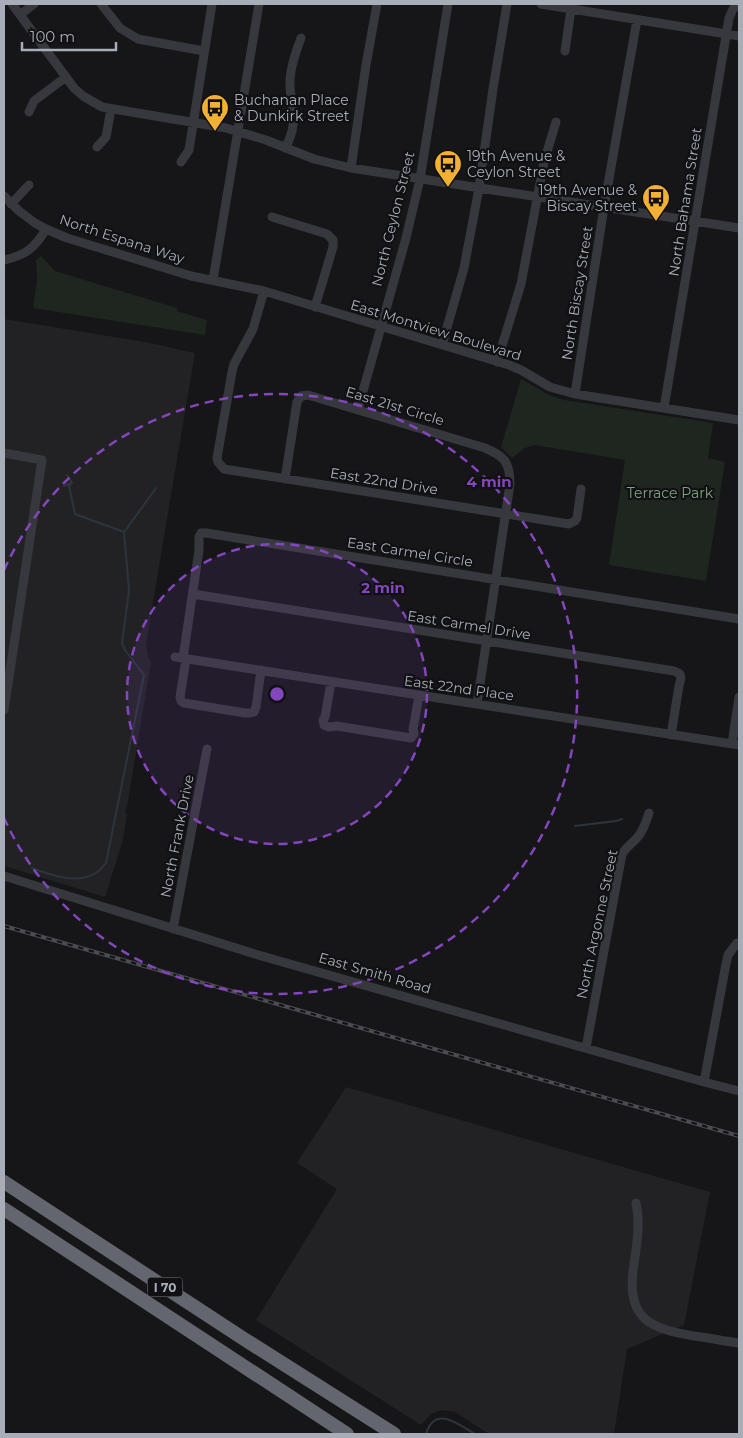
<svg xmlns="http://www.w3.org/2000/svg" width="743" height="1438" font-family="Montserrat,sans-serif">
  <rect width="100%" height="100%" fill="#161618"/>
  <path fill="#222225" d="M4,319l141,23 50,11 -49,291 2,13 3,5 -24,145h-1l-1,6 2,1 -4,26 -18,57 -101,-31z
    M346,1087l364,105 -26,133 -57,24 -13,85h-125l-34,-22 -14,-2 -10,4 -10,11 -165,-105 81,-131 -40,-26z"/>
  <path fill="#1e261f" d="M41,256l14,15 122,37v3l30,9 -2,15 -172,-27 4,-28 -1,-20z
    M521,379l28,16 15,5 149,23 -5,35 17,4 -19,119 -97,-16 16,-105 -91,-15 -9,3 -13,10 -11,-11z"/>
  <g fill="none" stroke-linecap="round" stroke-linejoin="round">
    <path stroke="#2c353c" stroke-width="2" d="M64,486l7,-3
      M125,531l31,-43
      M575,826l41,-5 6,-2
      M32,868c18,7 44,16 62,6 5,-2 8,-7 12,-11l38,-188 -19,-25 -3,-7 7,-53 -5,-58 -49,-18 -6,-28 3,-3 -5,-8
      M426,1434c9,-29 32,-10 49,0"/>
    <path stroke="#37383d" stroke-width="9" d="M12,4l62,84 9,8 19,11 124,21 40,12 48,19 37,9 388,60
      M101,4l19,24 18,11 66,12
      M541,4l198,32
      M20,15l14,-11
      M565,51l6,-42
      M29,112l5,-11 32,-24
      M97,147l9,-10 5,-28
      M285,148c16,-28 4,-41 5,-69 1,-14 6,-28 11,-41
      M181,162l8,-12 23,-146
      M351,168l15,-103 11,-61
      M4,196l15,15 16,12 11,6 21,9 124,38 73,15 245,74 12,5 29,17 25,7 164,26
      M11,204l18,-19
      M272,217l55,17 6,6v7l-18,60
      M4,260c22,-5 31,-12 42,-31
      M213,280l46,-276
      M264,291l-11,38 -19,35 -2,8 -15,86 1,4 6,7 345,55 6,-3 2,-3 4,-29
      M442,345l22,-77 15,-80 14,-99 14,-85
      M497,362l24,-78 23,-122 12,-40
      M575,394l29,-187 33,-187
      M664,408l65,-390 4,-9 5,-5
      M358,409l48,-171 14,-59 28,-175
      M4,453l38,7 -38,250
      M285,479l12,-77 4,-6 7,-1 177,53c19,8 25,14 25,36l-33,220
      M193,594l481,77 6,3 1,4 -2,8 -8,49
      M175,657l564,88
      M183,658l16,-108v-13l2,-4h5l533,86
      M186,659l-6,38 1,4 3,2 61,10h5l4,-1 2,-5 5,-37
      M331,682l-6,35 -2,3 1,5 5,2 8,-1 74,12 3,-4 -1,-5 6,-33
      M732,744l7,-47
      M4,876l251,78 449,128 35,9
      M173,929l34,-180
      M586,1048l36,-194c5,-8 8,-9 14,-15 7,-7 10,-17 13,-26
      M704,1082l22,-118 2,-9 9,-12
      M636,1203c5,23 0,45 -3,68 -6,49 19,58 61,65 15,2 30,5 45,7"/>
    <path stroke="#63666e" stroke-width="14" d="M4,1182l240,157 150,95
      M4,1209l343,225"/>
    <defs>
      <path id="rail" d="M4,926l735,210"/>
    </defs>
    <use href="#rail" stroke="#4a4c52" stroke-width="4"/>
    <use href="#rail" stroke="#111113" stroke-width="2" stroke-dasharray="5.5" stroke-linecap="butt"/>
  </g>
  <circle cx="277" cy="694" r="150" fill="#8446be" fill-opacity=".12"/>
  <g fill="none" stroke="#8446be" stroke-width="2.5" stroke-dasharray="9 6">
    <circle cx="277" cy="694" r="150"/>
    <path d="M4 570A300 300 0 1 1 4 818"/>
  </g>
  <defs>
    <symbol id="bus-pin" viewBox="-11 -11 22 30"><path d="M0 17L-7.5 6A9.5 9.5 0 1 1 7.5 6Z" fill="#f2b134" stroke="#111113"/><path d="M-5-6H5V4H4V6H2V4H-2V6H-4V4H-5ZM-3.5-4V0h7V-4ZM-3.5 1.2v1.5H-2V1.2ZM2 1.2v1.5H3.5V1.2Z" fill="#111"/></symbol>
  </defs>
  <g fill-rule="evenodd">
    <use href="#bus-pin" x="199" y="92" width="32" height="43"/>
    <use href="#bus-pin" x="432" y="148" width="32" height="43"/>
    <use href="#bus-pin" x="640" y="182" width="32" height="43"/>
  </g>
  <g text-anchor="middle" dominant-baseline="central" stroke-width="4.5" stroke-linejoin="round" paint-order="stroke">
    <rect fill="#111113" stroke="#7b7e86" stroke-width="1" x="147.5" y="1277.5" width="35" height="19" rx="4"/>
    <g font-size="12" font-weight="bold" fill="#a8adb8">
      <text x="165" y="1287">I 70</text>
    </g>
    <g font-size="14" fill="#a8adb8" stroke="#111113" text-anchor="start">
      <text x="234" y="100">Buchanan Place<tspan x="234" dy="16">&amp; Dunkirk Street</tspan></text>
      <text x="467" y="156">19th Avenue &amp;<tspan x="467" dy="16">Ceylon Street</tspan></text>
      <text x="637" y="190" text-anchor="end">19th Avenue &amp;<tspan x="637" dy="16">Biscay Street</tspan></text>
    </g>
    <g font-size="14" fill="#a8adb8" stroke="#111113">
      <text transform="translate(685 202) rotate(-81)">North Bahama Street</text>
      <text transform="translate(393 219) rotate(-76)">North Ceylon Street</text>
      <text transform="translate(122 239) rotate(18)">North Espana Way</text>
      <text transform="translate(577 293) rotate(-81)">North Biscay Street</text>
      <text transform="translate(436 330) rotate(17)">East Montview Boulevard</text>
      <text transform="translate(395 406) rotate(17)">East 21st Circle</text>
      <text transform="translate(384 481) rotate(9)">East 22nd Drive</text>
      <text transform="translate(410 552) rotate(9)">East Carmel Circle</text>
      <text transform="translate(469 625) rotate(9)">East Carmel Drive</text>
      <text transform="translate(459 688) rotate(8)">East 22nd Place</text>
      <text transform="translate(177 836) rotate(-79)">North Frank Drive</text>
      <text transform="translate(597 924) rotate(-78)">North Argonne Street</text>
      <text transform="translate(375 973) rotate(16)">East Smith Road</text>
    </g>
    <g font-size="14" fill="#7fa381" stroke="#111113">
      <text x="670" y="493">Terrace Park</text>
    </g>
  </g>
  <circle cx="277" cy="694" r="8" fill="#8446be" stroke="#111113" stroke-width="2.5"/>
  <g font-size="15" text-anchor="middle" font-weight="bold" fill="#8446be" stroke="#111113" stroke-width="4.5" stroke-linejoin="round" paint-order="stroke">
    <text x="489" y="487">4 min</text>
    <text x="383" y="593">2 min</text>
  </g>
  <rect width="743" height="1438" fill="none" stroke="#a8adb8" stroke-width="10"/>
  <path d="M22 42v8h94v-8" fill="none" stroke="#a8adb8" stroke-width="2.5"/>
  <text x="30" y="42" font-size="15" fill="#a8adb8" stroke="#111113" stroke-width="4" paint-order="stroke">100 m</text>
</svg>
